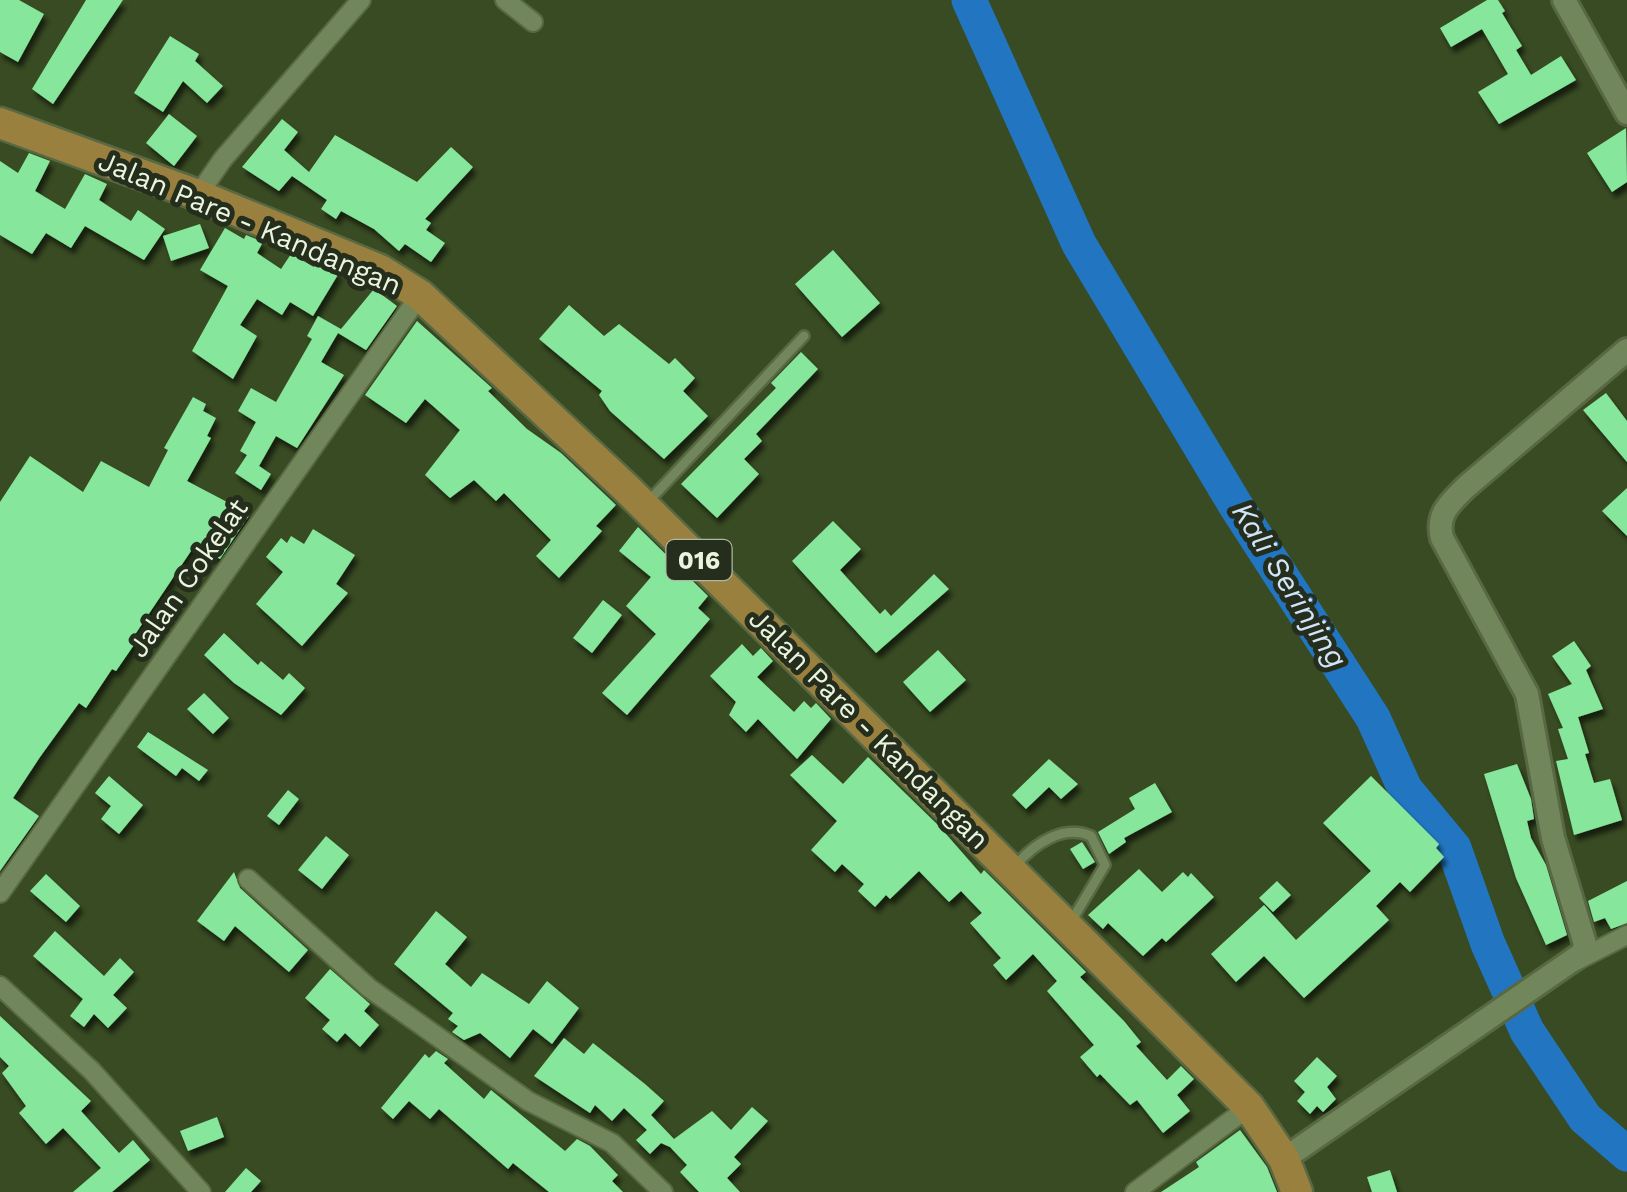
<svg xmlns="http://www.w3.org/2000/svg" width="1627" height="1192" font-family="'Work Sans',sans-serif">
  <defs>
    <filter id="shadow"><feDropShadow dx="3.5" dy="6" stdDeviation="2.5" flood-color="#0009"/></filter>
  </defs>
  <rect width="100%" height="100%" fill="#384b22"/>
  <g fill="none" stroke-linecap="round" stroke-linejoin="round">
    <path stroke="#2276c1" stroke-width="35" d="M969,0l110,244 157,262 137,212 32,71 49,59 34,96 39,87 58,87 42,36"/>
  </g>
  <path fill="#86e79c" filter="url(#shadow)" d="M0,0h19l25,14 -26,48 -18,-10z
    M86,0h37l-70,104 -21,-15z
    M1487,0h11l7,11 -3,2 20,33 -6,4 15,25 30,-19 15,24 -77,44 -21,-32 30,-18 -26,-45 -31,18 -11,-19z
    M170,36l29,18 -4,7 28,25 -16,17 -24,-22 -20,31 -29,-19z
    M169,114l28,22 -23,30 -28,-23z
    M282,119l16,13 -14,18 25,22 26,-37 82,47 34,-35 22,20 -48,52 6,4 -5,7 19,13 -14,19 -26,-18 -6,7 -25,-22 -33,-18 -5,8 -15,-10 6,-9 -35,-24 -13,15 -37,-24z
    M1626,128l1,54 -15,10 -25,-39z
    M29,153l21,8 -15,30 30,18 20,-35 22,10 -8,16 32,21 7,-11 27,19 -21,31 -59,-34 -14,22 -25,-15 -14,21 -32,-19v-74l18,12z
    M200,224l9,24 -38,13 -8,-25z
    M225,228l19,11 2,-4 17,7 -6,11 24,16 10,-15 23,13 2,-3 23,9 -26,43 -23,-14 -8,13 -25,-16 -17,26 17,11 -24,43 -41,-28 36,-65 -28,-16z
    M833,250l47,53 -38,34 -47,-53z
    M374,289l23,17 -31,44 -28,-17 -17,29 23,13 -47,73 -21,-12 -17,30 12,8 -10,16 -26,-17 12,-18 -7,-4 16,-29 -18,-11 13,-23 25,14 36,-63 -5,-3 11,-20 23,13z
    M569,305l35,31 15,-12 50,40 6,-6 20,20 -12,13 25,25 -44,43 -54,-48 -11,-16 3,-4 -63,-52z
    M417,321l75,67 -4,3 39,38 34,24 55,52 -20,21 6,5 -43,47 -23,-22 15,-16 -47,-47 -8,8 -22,-21 -24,18 -25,-23 35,-45 -35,-31 -19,24 -41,-28z
    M801,352l17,17 -62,65 6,7 -18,18 15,15 -42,44 -36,-34 95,-96 -5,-5z
    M1606,393l21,28v41l-44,-52z
    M193,397l13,7 -3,7 13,7 -9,18 4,2 -24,43 63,33 -30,45 -25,-14 -63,94 4,3 -20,29 -4,-2 -26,39 -7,-5 -39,54 -27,41 26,18 -39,55v-369l30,-46 53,36 18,-31 48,26 19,-37 -4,-2z
    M1627,488v48l-25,-25z
    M833,521l28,28 -21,21 40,44 5,-5 6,7 43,-42 15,15 -73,64 -84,-92z
    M638,527l70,69 -10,12 12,11 -83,96 -25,-22 54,-59 -30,-28 25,-29 -32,-26z
    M313,529l42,26 -19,29 12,9 -46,53 -46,-42 27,-32 -17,-15 15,-19 6,5 4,-7 13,8z
    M603,600l19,15 -30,38 -19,-15z
    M224,633l34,32 3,-4 22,19 6,-7 16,15 -24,27 -47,-32 -30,-28z
    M1574,641l17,25 -5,4 17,39 -25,8 11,36 -4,1 9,29 16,-4 12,41 -48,15 -18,-74 12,-2 -10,-30 5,-1 -15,-34 24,-10 -20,-28z
    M742,644l11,12 8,-8 12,13 -16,16 37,35 10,-11 7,7 5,-5 15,16 -34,40 -39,-40 -12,13 -17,-17 7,-13 -26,-26z
    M938,650l28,30 -36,32 -27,-30z
    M204,693l25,25 -16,16 -26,-25z
    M148,732l60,38 -9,11 -17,-13 -6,8 -39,-29z
    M812,755l31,29 25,-27 71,69 42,48 3,-4 102,102 -6,5 44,44 17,21 -5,4 31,34 14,-14 13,13 -17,16 13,16 -27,22 -26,-33 -7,5 -30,-31 -3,3 -17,-20 14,-12 -47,-54 10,-10 -24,-27 -27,26 -13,-15 8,-7 -31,-35 12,-10 -21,-22 -12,11 -30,-31 -29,28 -4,-4 -11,12 -17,-16 6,-7 -22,-20 -7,8 -24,-22 26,-29 -47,-46z
    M1049,759l29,25 -17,15 -12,-12 -23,22 -14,-14z
    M1517,764l14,35 3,20 -7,2 4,17 15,27 21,70 -21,10 -30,-67 -32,-104z
    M109,776l34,29 -24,29 -18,-15 10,-13 -16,-13z
    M1371,776l68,68 -3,4 8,9 -34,35 -10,-10 -24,24 13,14 -85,78 -40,-42 -28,26 -25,-28 53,-49 32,35 75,-69 -48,-48z
    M1155,783l17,29 -48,26 2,4 -17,12 -11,-22 37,-23 -6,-11z
    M288,790l11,9 -20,26 -12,-9z
    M326,836l23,19 -27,34 -24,-19z
    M1082,842l13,20 -12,7 -13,-20z
    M1139,869l23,23 21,-20 5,5 3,-4 23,24 -48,45 -4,-4 -19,18 -35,-33 -5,6 -15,-14z
    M234,872l6,16 68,62 -19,22 -54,-46 -11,15 -27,-20z
    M46,874l34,32 -14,16 -36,-31z
    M1277,881l14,14 -18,17 -14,-14z
    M1627,881v42l-16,6 -6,-11 -11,4 -6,-21z
    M436,911l31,26 -22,27 26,23 11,-14 47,31 18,-23 32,27 -27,36 -19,-15 -23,29 -30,-25 -16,7 -12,-8 6,-6 -10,-7 5,-6 -59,-49z
    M55,931l49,45 16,-18 14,14 -21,23 14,13 -19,20 -14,-14 -10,13 -14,-11 13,-17 -50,-43z
    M330,969l40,35 -6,7 15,14 -19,22 -15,-14 -8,9 -15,-13 8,-9 -25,-22z
    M0,1016l91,85 -10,10 38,42 14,-13 17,20 -38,32h-39l28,-24 -38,-40 -17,16 -27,-31 7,-7 -24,-33 7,-7 -9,-9z
    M564,1038l20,16 9,-11 52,41 19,17 -13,14 23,24 38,-28 19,19 21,-23 16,14 -34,36 7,7 -14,14 13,14h-41l-19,-20 7,-7 -17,-18 -9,-4 -11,11 -14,-14 11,-10 -23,-22 -12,13 -17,-16 -5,8 -56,-37z
    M436,1051l12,8 -4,4 40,36 7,-9 74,61 12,-12 13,7 28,29 -6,6 11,11h-74l-36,-29 -5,6 -69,-60 -9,10 -21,-18 -16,18 -12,-11 44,-54 4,4z
    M1317,1057l20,19 -10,11 9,12 -13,13 -6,-6 -7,8 -13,-13 8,-9 -11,-11z
    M217,1117l7,20 -36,14 -8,-20z
    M1240,1130l27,37 10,25h-116l38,-25 -3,-5z
    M246,1168l15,13 -10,11h-26z
    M1390,1170l7,22h-25l-5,-15z"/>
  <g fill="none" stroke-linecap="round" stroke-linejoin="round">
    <defs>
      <path id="service" d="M646,504l158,-168
        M1016,865c18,-21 47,-41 75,-29l14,29 -33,55"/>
      <path id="minor" d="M505,0l28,22
        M198,195l25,-36 138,-159
        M248,879l121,109 159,113 84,42 51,49
        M0,893l420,-598
        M1576,961l51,-26
        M0,986l92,85 109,121
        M1135,1192l114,-85"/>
      <path id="tertiary" d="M1564,0l63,113
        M1284,1159l299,-206 2,-9 -32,-106 -26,-144 -85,-156c-6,-24 8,-35 24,-51l161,-137"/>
      <path id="primary" d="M0,123l198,72 182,75 40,25 205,192 624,620 35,52 13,33"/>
    </defs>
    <use href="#service" stroke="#586842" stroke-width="14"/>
    <use href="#minor" stroke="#586842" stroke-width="22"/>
    <use href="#tertiary" stroke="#586842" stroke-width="28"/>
    <use href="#primary" stroke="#586842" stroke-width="35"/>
    <use href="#service" stroke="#71875b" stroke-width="9"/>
    <use href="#minor" stroke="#71875b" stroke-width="18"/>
    <use href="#tertiary" stroke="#71875b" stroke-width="22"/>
    <use href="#primary" stroke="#9a803f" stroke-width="30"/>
  </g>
  <g text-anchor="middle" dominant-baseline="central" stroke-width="10" stroke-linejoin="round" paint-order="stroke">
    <rect fill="#252e1c" stroke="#aeb9a4" stroke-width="2.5" x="666.5" y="540" width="65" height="40" rx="8"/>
    <g font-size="25" font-weight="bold" fill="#e9f5de">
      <text x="699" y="560">016</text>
    </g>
    <g font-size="28" fill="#e9f5de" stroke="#252e1c">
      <text transform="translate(250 223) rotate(23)">Jalan Pare - Kandangan</text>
      <text transform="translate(188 578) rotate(-55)">Jalan Cokelat</text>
      <text transform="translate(869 729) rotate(45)">Jalan Pare - Kandangan</text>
    </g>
    <g font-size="30" font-style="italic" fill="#d1e4f8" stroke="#252e1c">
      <text transform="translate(1290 585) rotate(58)">Kali Serinjing</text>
    </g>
  </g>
</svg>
